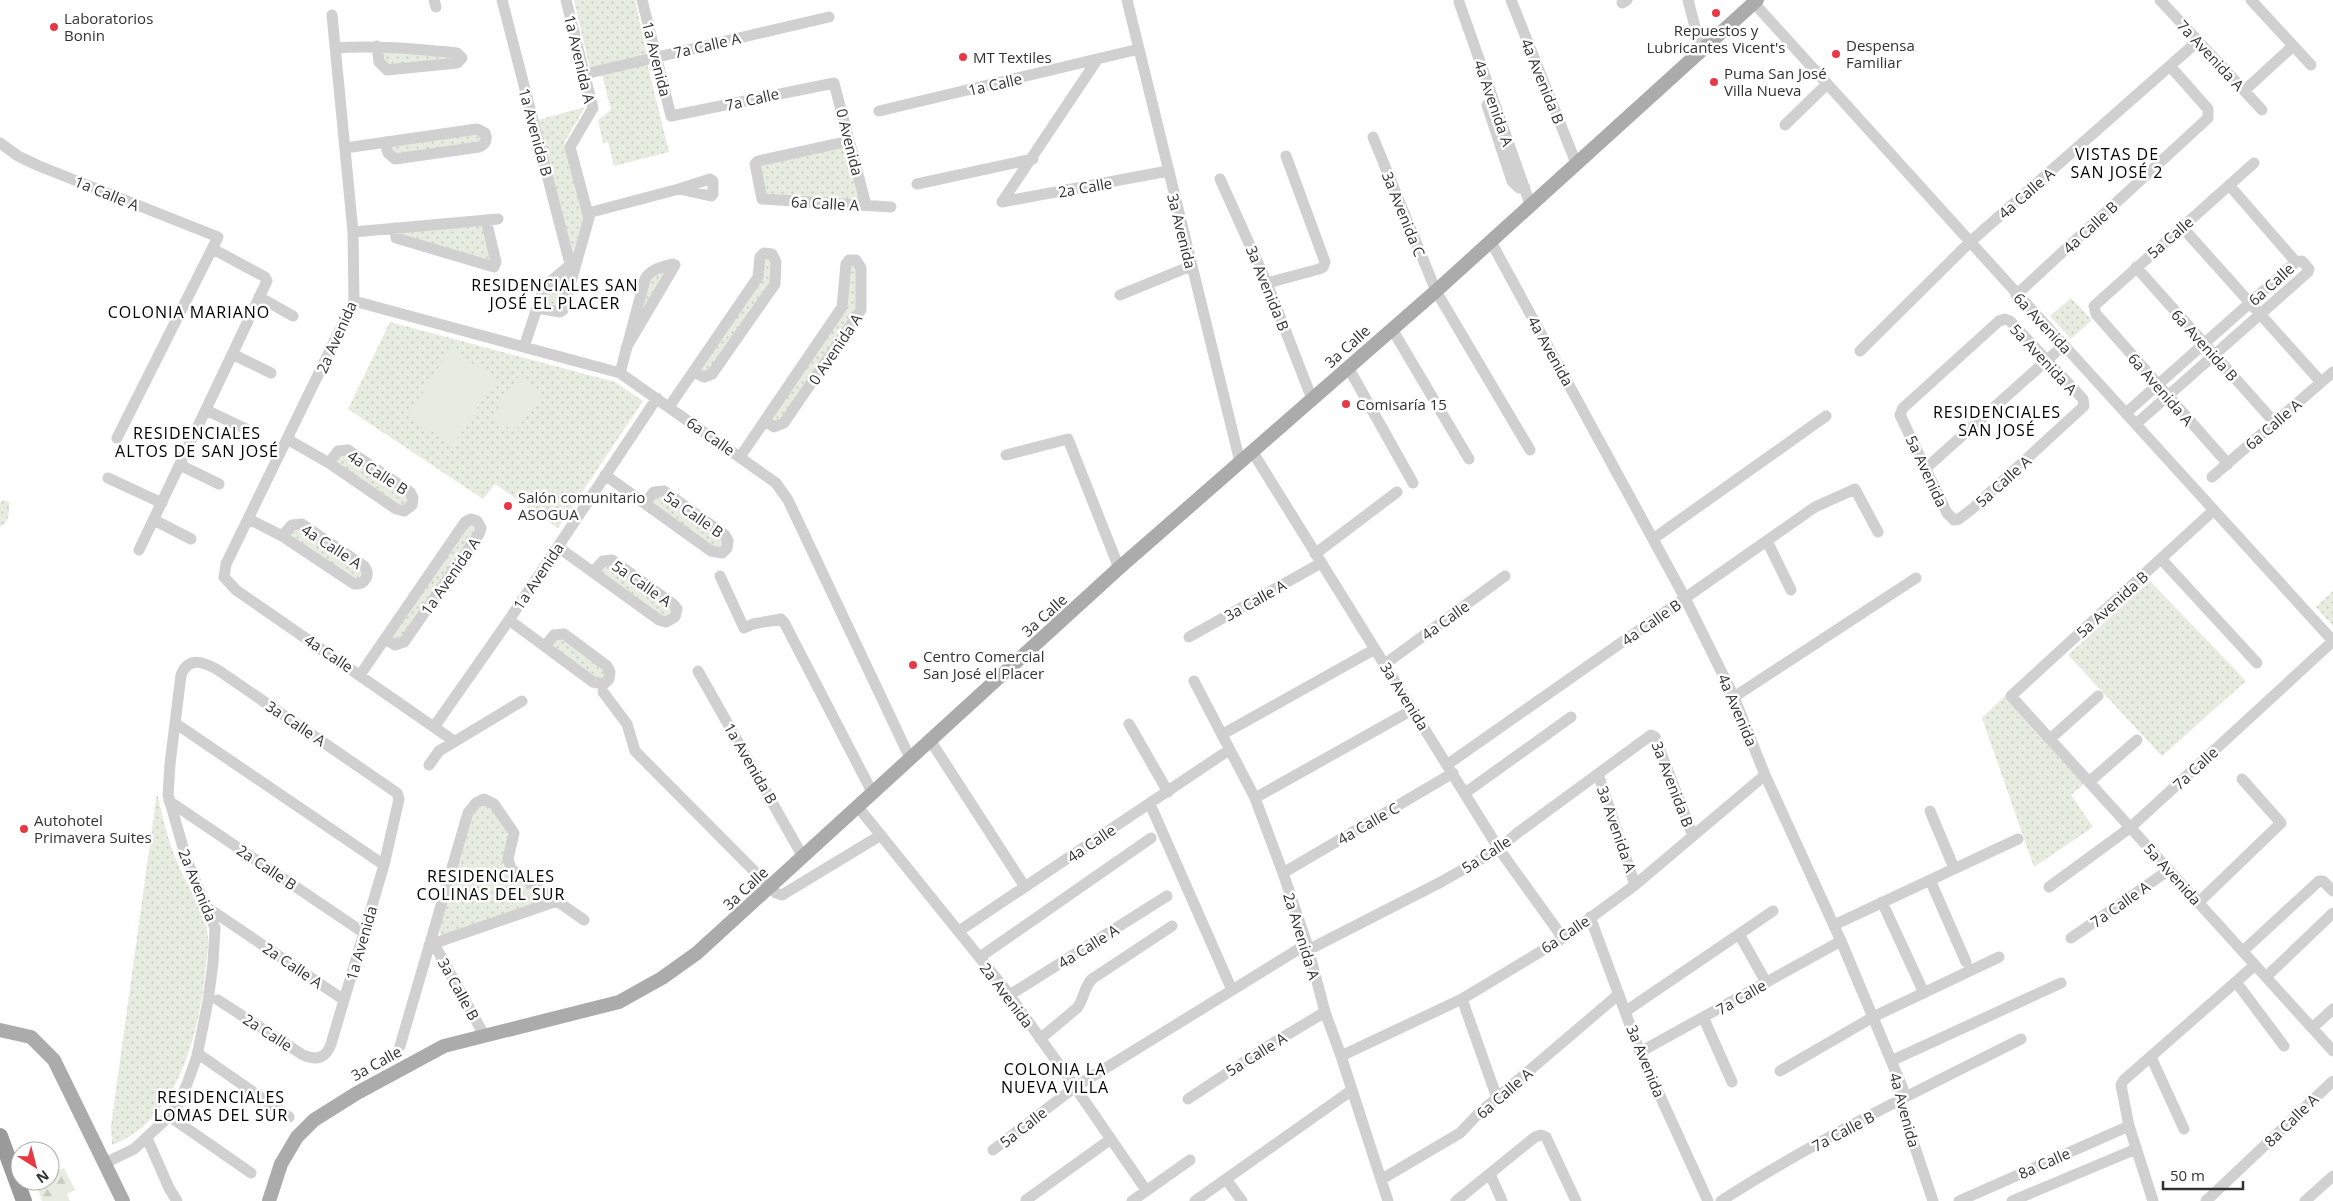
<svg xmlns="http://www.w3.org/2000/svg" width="2333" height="1201" font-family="'Open Sans',sans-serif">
  <defs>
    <pattern id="green-dots" width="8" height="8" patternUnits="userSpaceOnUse" patternTransform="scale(1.25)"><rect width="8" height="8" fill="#e6ecdf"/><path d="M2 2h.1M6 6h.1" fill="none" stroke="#c6cbc0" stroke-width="1.8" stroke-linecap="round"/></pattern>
    <pattern id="forest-firs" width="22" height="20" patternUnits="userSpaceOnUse" patternTransform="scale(1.25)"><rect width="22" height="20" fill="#e6ecdf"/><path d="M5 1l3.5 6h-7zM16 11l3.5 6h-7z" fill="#c6cbc0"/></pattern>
  </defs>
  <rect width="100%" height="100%" fill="#fff"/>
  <path fill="url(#green-dots)" d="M574,0h61l12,55 -57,14z
    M390,47l72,11 -72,12 -12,-11z
    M647,63l22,89 -55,14 -6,-24 -5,1 -5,-23 13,-10 -9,-35z
    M585,107l-21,36 20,75 -12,38 -34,-136z
    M477,129l9,12 -91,18 -10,-17z
    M849,141l17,64 -100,-5 -10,-38z
    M486,220l10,42 -100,-24 -1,-10z
    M770,253l5,31 -63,90 -19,-2 65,-95 1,-17z
    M577,258l-14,52 -26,-2 7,-21z
    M855,259l6,51 -77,113 -19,-2 77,-114 4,-43z
    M672,264l-46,84 19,-69z
    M2071,298l21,22 -21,19 -21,-23z
    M390,322l225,60 28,19 -85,127 -63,-44 -12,15 -135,-90z
    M341,450l69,42 -3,18 -78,-47z
    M654,492l71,43 -3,18 -77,-50z
    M3,500l6,2c0,10 1,20 -9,25v-24z
    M466,521l14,2 -76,119 -19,-3z
    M292,525l72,41 -3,18 -79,-48z
    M603,561l70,43 -3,18 -77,-50z
    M2150,581l96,100 -84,75 -94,-101z
    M2333,591v35l-17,-19z
    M554,635l53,31 -3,18 -59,-38z
    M2006,695l78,89 -13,11 22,32 -59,40 -52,-149z
    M157,793c6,26 12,52 23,76 8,18 21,36 26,55 4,16 1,33 -1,49 -6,61 -28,148 -93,172l-1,-19z
    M484,804l10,5 15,27 -6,26 1,7 36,26 -6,10 -92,31 -3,-5 35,-118 1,-3z"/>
  <path fill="url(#forest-firs)" d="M64,1168l11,22 -8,4 3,7h-28l-7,-20h15v-8z"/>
  <path fill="#e6ecdf" d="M450,349l46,30 -43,66 -45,-29z
    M518,377l24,15 -27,40 -23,-15z"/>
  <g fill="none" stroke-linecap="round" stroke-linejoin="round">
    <path stroke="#d0d0d0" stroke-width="11" d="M434,0l2,7
      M502,0l68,264
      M642,0l29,116 163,-33 32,122
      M1127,0l113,462
      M1511,0l65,163
      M1688,0l13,50
      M2160,0l102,110
      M2251,0l60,65
      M1459,2l71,202
      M1622,3l5,-3
      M1754,3c192,214 386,425 579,638
      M332,15l21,217 1,69 -128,263 -2,13 12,13 218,151
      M335,48c41,-3 81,1 122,5l5,5 -5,5 -70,7 -8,-8 -2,-16
      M585,74l244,-57
      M2244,91l49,-45
      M1487,105l25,76 7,7h6
      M879,111l260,-62
      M1785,125l42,-41
      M1373,137l63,154 94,159
      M849,141l-91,20 -3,3 7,35 129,8
      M0,143l18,13 21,10 179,71 -101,201
      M345,148l132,-19 8,4c3,6 0,12 -6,14l-84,12 -7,-6 -3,-11
      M1220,179l47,104 45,116
      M917,184l116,-25
      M2229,185l67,77
      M1002,202l95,-142
      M1002,202l166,-31
      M588,213l91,-24 32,7 2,-2v-13l-3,-2 -31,10
      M2182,227l139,155
      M395,228l1,10 98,29 2,-5 -10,-42
      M353,232l145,-13
      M1490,240l195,358 49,99 31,78 76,166 62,148 -4,11 34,101
      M2136,267l139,156
      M1267,283l52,-14 4,-2 2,-5 -39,-106
      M1120,295l71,-29
      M2016,295l192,-177v-9l-38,-43
      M259,297l34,19
      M354,301l266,72 156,110 12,17 122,258
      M537,308l23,4 3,-2 26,-92 -19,-71 23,-39 -27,-108
      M2005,319l5,2 73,78 1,7 -112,103 -13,10 -5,1 -7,-7 -47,-98 3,-7 96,-87z
      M1392,329l77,130
      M524,347l20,-60 32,-27
      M1860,351l110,-109 228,-201
      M232,354l39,19
      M1348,367l65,116
      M620,373l25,-94c5,-10 17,-12 27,-15l3,1 -49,83
      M669,407l89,-130 2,-20 4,-4 8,1 4,8 -1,22 -63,90 -8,3 -11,-5
      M206,410l40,19
      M2126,413l170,-151 6,-1 7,8 -1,3 -172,152
      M287,439l42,24 67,46 8,2 8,-6 1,-7 -3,-6 -62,-42 -10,1 -9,12
      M1252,451l247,398 64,89
      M1006,455l62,-16 51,129
      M740,457l102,-150 4,-43 3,-4h7l5,8v42l-77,113 -10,4 -9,-6
      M2228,464l-132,-150 -2,-8 160,-143
      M180,465l39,19
      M1926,468l138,-123
      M605,475l106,76 11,2 5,-5 1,-7 -3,-6 -61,-44 -10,1 -9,11
      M2212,477l121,-105
      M108,478l54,25
      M2214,510l-203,186 322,355
      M249,519l33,17 72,48c11,1 17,-9 10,-18l-62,-42 -10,1 -10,11
      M154,520l37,19
      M1653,539l173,-123
      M1767,541l24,49
      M558,547l101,73 7,2 9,-5 2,-8 -4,-5 -61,-44 -9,1 -10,11
      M139,550l128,-269 -2,-4 -52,-28
      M1315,554l82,-62
      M2162,560l95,103
      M720,576l24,52 9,-4 28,-5 4,5 87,168
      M509,620l84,62 11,2 5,-5 1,-7 -3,-6 -43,-32 -10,1 -9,11
      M1189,637l132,-74
      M1385,664l120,-88
      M698,671l105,186
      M360,675l105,-153 6,-3 6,2 4,7 -2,6 -75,108 -9,3 -10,-6
      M1194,681l61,117 28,75 24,71 18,68 16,44 47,145
      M603,692l24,32 8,27 141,142 6,2 99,-60
      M1734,697l182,-119
      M175,723l209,142
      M1129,724l39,68
      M434,727l75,-107 148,-222
      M1223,734l152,-85
      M2050,739l48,-43
      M930,740l95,147
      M1448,764l367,-257 40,-18 23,43
      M429,765l10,-14 83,-50
      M1598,774l37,111
      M2089,782l48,-42
      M1465,793l106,-76
      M1255,798l157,-88
      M169,801l195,132
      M1150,804l82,186
      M858,807l147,182 70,98 71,103
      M1930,811l24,57
      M1283,873l170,-100
      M1930,880l36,82
      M2049,887l82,-60 202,-186
      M1882,902l42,91
      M2198,903l83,-80 -39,-44
      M208,908l136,92
      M1590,917l50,135 68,149
      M1834,925l184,-86
      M959,931l264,-177
      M1739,934l27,48
      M2071,938l98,-68
      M434,944l50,91
      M429,945l128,-44
      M1308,950l133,-68 58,-33 17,-15 135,-99 4,2 38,99
      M2243,951l76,-70h4l10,10
      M980,957l171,-119
      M2266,977l67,-64
      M2236,982l48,64
      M1008,996l159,-100
      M1462,999l35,99
      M1626,1011l147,-100
      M1704,1019l28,63
      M2312,1028l21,-19
      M1040,1039l37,-31c7,-9 7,-21 15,-29l80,-53
      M400,1046l68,-233 8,-10 8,-4 10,5 20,29 -6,26 3,10 73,51
      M1640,1052l201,-111
      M197,1053l92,64
      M1341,1056l121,-57 101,-61 72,-53 130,-110
      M2151,1057l33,72
      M1891,1061l170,-78
      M1780,1071l93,-54 126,-60
      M1188,1099l77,-51 60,-36
      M169,1116l82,57
      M147,1138l22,50 8,13
      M993,1150l82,-63 232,-143
      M105,1163l29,-14 28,-26 15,-17 10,-22 10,-28 11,-55 5,-38 2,-35 -29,-70 -18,-63 2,-31 11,-89c8,-19 23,-13 37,-5l179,123 2,6 -15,66 -53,179c-5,14 -14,17 -28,11l-85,-55
      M1490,1174l12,27
      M1226,1179l16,22
      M1382,1179l78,-46 17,-18 142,-121
      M1026,1200l85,-61
      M1132,1201l58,-41
      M1195,1201l157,-111
      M1456,1201l79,-64 6,-2 5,2 30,64
      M1721,1201c96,-62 199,-111 300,-162
      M1959,1201l170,-75
      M2012,1201l124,-52
      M2153,1201l-24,-75 -8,-41 3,-5 131,-115
      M2206,1201l127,-120
      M2305,1201l28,-25"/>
    <path stroke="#ababab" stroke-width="14" d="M0,1030l31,7 23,23 69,141
      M269,1201l12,-37 16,-27 17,-17 43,-27 87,-47 175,-44 43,-24 35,-25 422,-385 317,-277 321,-291"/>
    <path stroke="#9a9a9a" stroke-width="16" d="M0,1136l24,65"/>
  </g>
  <g fill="#e63946" stroke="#fff" stroke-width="2">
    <circle cx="1716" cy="13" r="5"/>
    <circle cx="54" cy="27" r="5"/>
    <circle cx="1836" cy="54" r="5"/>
    <circle cx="963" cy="57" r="5"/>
    <circle cx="1714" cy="82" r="5"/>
    <circle cx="1346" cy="404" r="5"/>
    <circle cx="508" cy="506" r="5"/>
    <circle cx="913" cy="665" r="5"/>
    <circle cx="24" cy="829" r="5"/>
  </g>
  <g text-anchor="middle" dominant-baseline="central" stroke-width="5" stroke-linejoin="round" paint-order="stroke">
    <g font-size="15" fill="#333" stroke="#fff" text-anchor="start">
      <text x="64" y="18">Laboratorios<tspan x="64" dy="17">Bonin</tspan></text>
      <text x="1716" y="30" text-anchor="middle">Repuestos y<tspan x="1716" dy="17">Lubricantes Vicent's</tspan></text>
      <text x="1846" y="45">Despensa<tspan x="1846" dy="17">Familiar</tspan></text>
      <text x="973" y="57">MT Textiles</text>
      <text x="1724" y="73">Puma San José<tspan x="1724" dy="17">Villa Nueva</tspan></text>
      <text x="1356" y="404">Comisaría 15</text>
      <text x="518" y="497">Salón comunitario<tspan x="518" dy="17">ASOGUA</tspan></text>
      <text x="923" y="656">Centro Comercial<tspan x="923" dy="17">San José el Placer</tspan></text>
      <text x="34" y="820">Autohotel<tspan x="34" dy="17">Primavera Suites</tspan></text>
    </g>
    <g font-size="15" fill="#333" stroke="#fff">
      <text transform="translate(707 45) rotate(-13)">7a Calle A</text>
      <text transform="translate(2211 55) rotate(47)">7a Avenida A</text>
      <text transform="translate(580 59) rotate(77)">1a Avenida A</text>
      <text transform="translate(657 59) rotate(76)">1a Avenida</text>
      <text transform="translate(1543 81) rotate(68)">4a Avenida B</text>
      <text transform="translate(995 84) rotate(-13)">1a Calle</text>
      <text transform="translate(752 99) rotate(-13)">7a Calle</text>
      <text transform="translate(1494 103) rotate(71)">4a Avenida A</text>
      <text transform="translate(536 132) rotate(75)">1a Avenida B</text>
      <text transform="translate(850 142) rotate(76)">0 Avenida</text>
      <text transform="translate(1085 187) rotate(-10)">2a Calle</text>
      <text transform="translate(107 193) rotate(22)">1a Calle A</text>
      <text transform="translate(2026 193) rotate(-41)">4a Calle A</text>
      <text transform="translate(825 203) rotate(3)">6a Calle A</text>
      <text transform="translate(1404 214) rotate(68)">3a Avenida C</text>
      <text transform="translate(2090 227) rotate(-43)">4a Calle B</text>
      <text transform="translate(1182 231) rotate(76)">3a Avenida</text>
      <text transform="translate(2170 237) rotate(-41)">5a Calle</text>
      <text transform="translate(2271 284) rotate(-42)">6a Calle</text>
      <text transform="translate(1268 288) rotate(68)">3a Avenida B</text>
      <text transform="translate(2043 323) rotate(47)">6a Avenida</text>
      <text transform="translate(336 337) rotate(-66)">2a Avenida</text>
      <text transform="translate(2205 345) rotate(48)">6a Avenida B</text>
      <text transform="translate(1347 346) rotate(-42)">3a Calle</text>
      <text transform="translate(835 349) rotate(-56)">0 Avenida A</text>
      <text transform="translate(1551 351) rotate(61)">4a Avenida</text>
      <text transform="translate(2044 359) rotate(47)">5a Avenida A</text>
      <text transform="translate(2161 389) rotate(49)">6a Avenida A</text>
      <text transform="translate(2273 424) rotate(-41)">6a Calle A</text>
      <text transform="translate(711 436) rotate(35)">6a Calle</text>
      <text transform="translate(1927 471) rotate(65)">5a Avenida</text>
      <text transform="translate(378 472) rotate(33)">4a Calle B</text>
      <text transform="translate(2003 481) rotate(-42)">5a Calle A</text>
      <text transform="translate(694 514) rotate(35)">5a Calle B</text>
      <text transform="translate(332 546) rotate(33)">4a Calle A</text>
      <text transform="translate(450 576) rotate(-55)">1a Avenida A</text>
      <text transform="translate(538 576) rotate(-56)">1a Avenida</text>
      <text transform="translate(642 583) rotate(35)">5a Calle A</text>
      <text transform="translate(1255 600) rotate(-29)">3a Calle A</text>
      <text transform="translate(2112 604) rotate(-42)">5a Avenida B</text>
      <text transform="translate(1044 615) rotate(-42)">3a Calle</text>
      <text transform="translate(1445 620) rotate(-36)">4a Calle</text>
      <text transform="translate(1651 622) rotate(-35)">4a Calle B</text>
      <text transform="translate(329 653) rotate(34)">4a Calle</text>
      <text transform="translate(1405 696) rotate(58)">3a Avenida</text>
      <text transform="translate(1738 710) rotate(67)">4a Avenida</text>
      <text transform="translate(296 723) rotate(34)">3a Calle A</text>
      <text transform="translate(751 763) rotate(60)">1a Avenida B</text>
      <text transform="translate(2195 768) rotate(-43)">7a Calle</text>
      <text transform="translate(1673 784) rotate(69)">3a Avenida B</text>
      <text transform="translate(1368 823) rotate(-30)">4a Calle C</text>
      <text transform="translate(1617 829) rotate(71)">3a Avenida A</text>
      <text transform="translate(1091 843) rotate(-34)">4a Calle</text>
      <text transform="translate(1486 854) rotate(-33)">5a Calle</text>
      <text transform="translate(267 867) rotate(34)">2a Calle B</text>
      <text transform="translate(2173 874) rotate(48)">5a Avenida</text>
      <text transform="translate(198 885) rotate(68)">2a Avenida</text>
      <text transform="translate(745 888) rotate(-43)">3a Calle</text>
      <text transform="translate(2120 904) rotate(-35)">7a Calle A</text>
      <text transform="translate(1565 934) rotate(-34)">6a Calle</text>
      <text transform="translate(1302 936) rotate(73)">2a Avenida A</text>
      <text transform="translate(361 943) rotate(-74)">1a Avenida</text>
      <text transform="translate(1088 946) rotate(-32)">4a Calle A</text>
      <text transform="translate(293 965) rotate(34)">2a Calle A</text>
      <text transform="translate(459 989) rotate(61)">3a Calle B</text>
      <text transform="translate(1007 995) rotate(53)">2a Avenida</text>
      <text transform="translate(1741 997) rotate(-30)">7a Calle</text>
      <text transform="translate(268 1032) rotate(33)">2a Calle</text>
      <text transform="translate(1256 1054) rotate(-32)">5a Calle A</text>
      <text transform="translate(1646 1061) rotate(68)">3a Avenida</text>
      <text transform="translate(376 1063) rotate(-29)">3a Calle</text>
      <text transform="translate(1504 1093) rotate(-41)">6a Calle A</text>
      <text transform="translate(1905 1110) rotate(75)">4a Avenida</text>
      <text transform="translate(2291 1120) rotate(-44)">8a Calle A</text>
      <text transform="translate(1023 1127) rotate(-38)">5a Calle</text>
      <text transform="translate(1843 1131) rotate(-28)">7a Calle B</text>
      <text transform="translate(2044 1163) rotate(-24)">8a Calle</text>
    </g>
    <g font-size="16" letter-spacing="1" fill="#000" stroke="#fff">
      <text x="2117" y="154">VISTAS DE<tspan x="2117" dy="18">SAN JOSÉ 2</tspan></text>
      <text x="555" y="285">RESIDENCIALES SAN<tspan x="555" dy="18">JOSÉ EL PLACER</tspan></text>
      <text x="189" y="312">COLONIA MARIANO</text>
      <text x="1997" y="412">RESIDENCIALES<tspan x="1997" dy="18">SAN JOSÉ</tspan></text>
      <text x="197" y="433">RESIDENCIALES<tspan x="197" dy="18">ALTOS DE SAN JOSÉ</tspan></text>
      <text x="491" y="876">RESIDENCIALES<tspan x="491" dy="18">COLINAS DEL SUR</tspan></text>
      <text x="1055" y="1069">COLONIA LA<tspan x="1055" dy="18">NUEVA VILLA</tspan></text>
      <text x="221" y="1097">RESIDENCIALES<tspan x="221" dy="18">LOMAS DEL SUR</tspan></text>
    </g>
  </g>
  <g transform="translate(35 1166) rotate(144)"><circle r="24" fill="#ffffff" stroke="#adadad"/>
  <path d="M0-4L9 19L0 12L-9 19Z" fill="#e63946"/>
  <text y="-8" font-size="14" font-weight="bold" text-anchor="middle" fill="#333333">N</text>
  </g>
  <path d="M2163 1181v8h80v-8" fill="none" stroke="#333333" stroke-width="2.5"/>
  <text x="2170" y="1181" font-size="15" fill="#333333" stroke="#ffffff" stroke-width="4" paint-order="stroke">50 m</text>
</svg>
